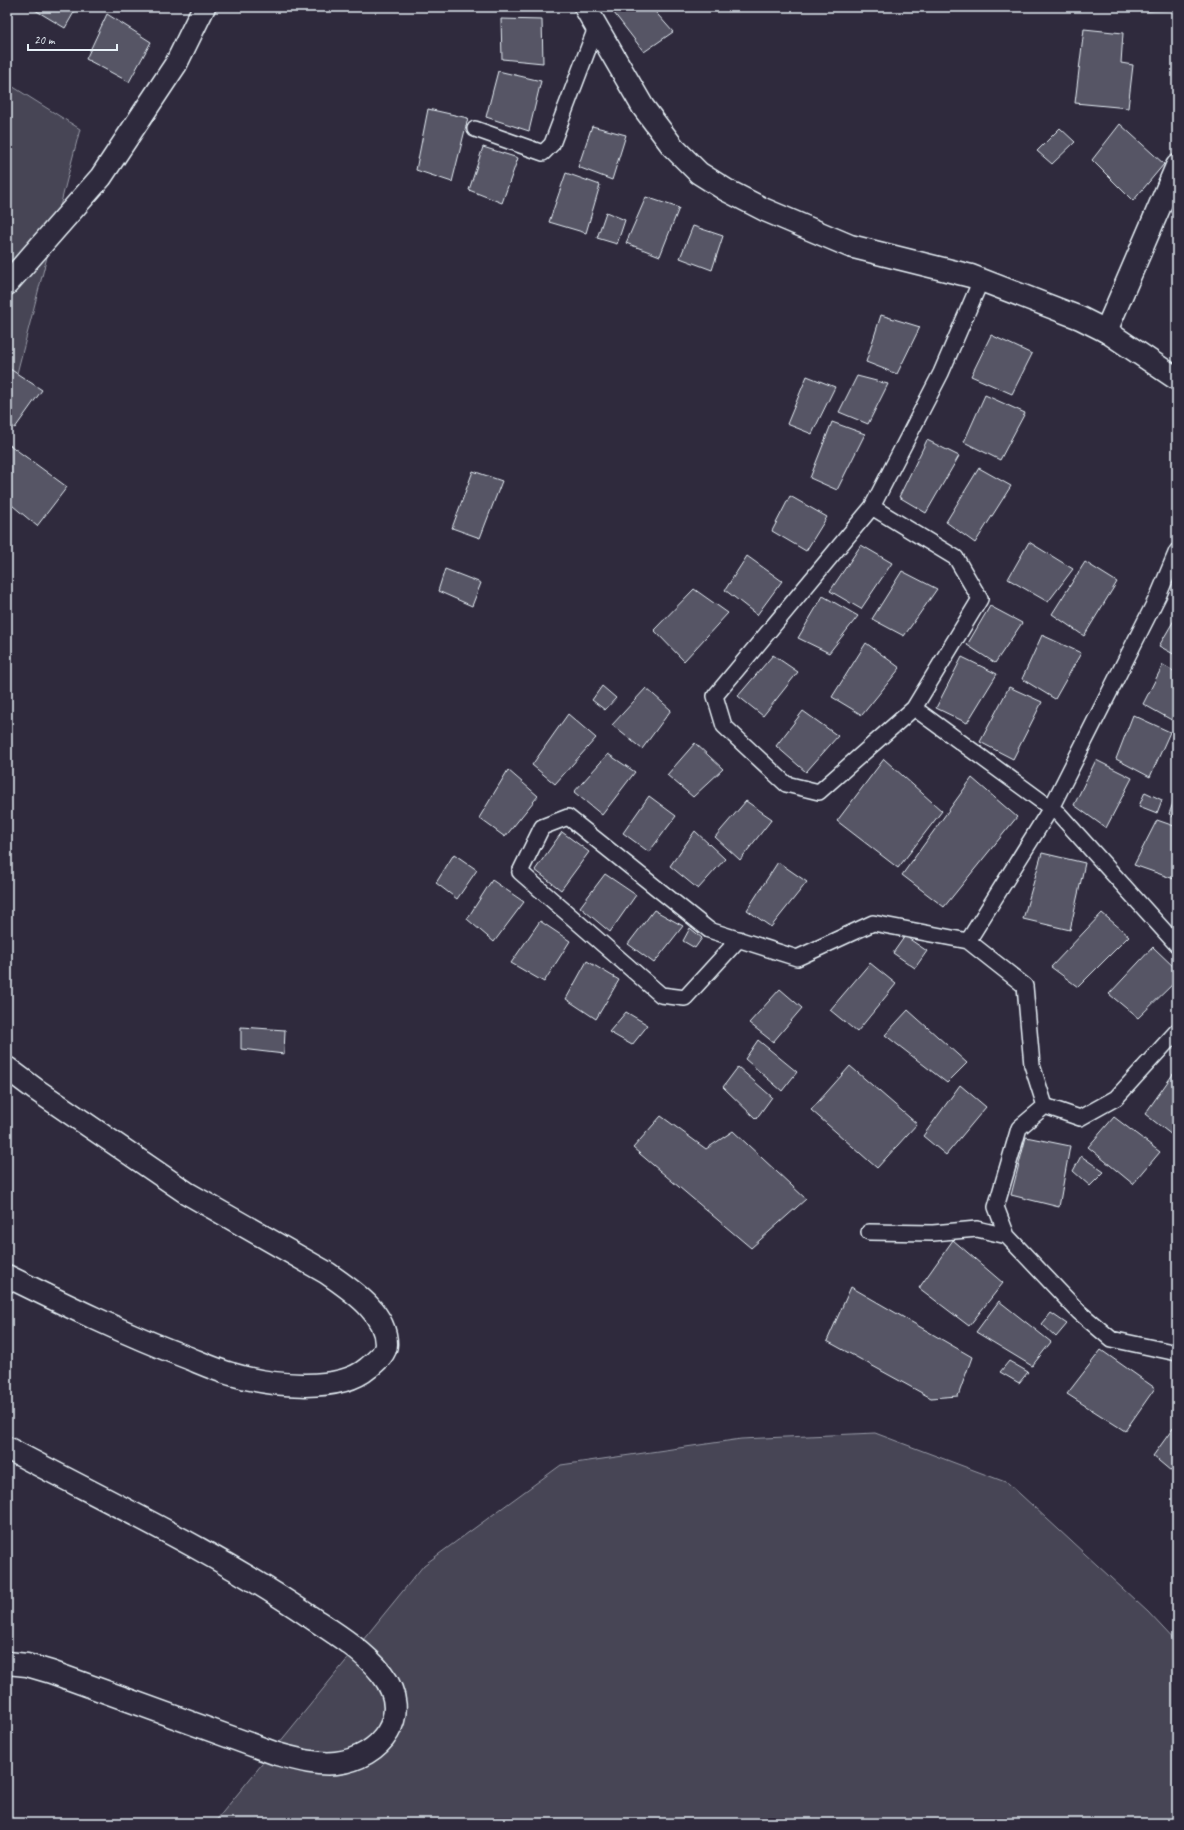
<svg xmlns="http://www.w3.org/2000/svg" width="1184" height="1830" font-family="Caveat,sans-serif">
  <rect width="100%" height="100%" fill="#2f2a3d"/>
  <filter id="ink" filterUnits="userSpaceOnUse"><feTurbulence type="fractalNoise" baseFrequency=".025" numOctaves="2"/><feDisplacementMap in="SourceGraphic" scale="8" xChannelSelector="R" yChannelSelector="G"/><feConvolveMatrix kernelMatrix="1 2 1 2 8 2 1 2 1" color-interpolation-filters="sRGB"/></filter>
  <g filter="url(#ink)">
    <path fill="#464455" stroke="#979aa6" d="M7,83l73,46 -73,283z
      M875,1433l133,50 140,129 29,31v180h-963l210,-258 137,-100 180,-26z"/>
    <path fill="#575565" stroke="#e8f1f8" d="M30,7h47l-12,21z
      M621,7h30l22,25 -29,20 -30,-39z
      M1147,7h30v2l-30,2z
      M107,14l44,28 -22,40 -43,-23z
      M501,19l41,1 1,43 -41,-4z
      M1084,29l39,4 -2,30 12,2 -5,43 -53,-5z
      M498,71l43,10 -12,50 -43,-14z
      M428,109l40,9 -16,64 -36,-12z
      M1120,124l44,40 -31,37 -41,-41z
      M592,126l34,9 -14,45 -34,-13z
      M1060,128l15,14 -23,22 -15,-13z
      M483,147l35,11 -16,45 -33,-13z
      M566,173l34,12 -14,48 -37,-11z
      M646,197l33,11 -19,48 -34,-13z
      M606,212l19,8 -8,24 -20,-6z
      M693,226l30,10 -11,34 -32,-12z
      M881,315l39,12 -23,47 -31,-12z
      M991,335l41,19 -20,40 -41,-18z
      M7,367l35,23 -27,38 -8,-5z
      M807,376l28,11 -23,47 -25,-10z
      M857,376l31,8 -20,40 -29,-12z
      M985,395l40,18 -25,47 -36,-18z
      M832,422l33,12 -28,56 -27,-12z
      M927,440l32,16 -33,57 -27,-16z
      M7,443l60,44 -30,39 -30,-25z
      M979,468l32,18 -36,57 -29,-21z
      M473,471l29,10 -22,57 -28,-10z
      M790,496l37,21 -21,34 -34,-20z
      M1029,542l44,27 -25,33 -40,-23z
      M861,545l31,18 -31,46 -31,-18z
      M747,556l35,25 -25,34 -32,-25z
      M1085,562l32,20 -33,54 -32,-22z
      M445,569l36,14 -9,23 -34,-15z
      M902,571l35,18 -33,47 -32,-17z
      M694,589l34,24 -44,48 -30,-31z
      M823,596l35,20 -29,37 -31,-15z
      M990,606l32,17 -27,40 -28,-18z
      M1177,615v41l-18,-10z
      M1042,635l39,18 -26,46 -33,-20z
      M866,643l34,25 -38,47 -30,-18z
      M773,655l25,17 -35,44 -25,-20z
      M962,657l35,17 -30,49 -31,-15z
      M1163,665l14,8v50l-34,-19z
      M602,686l14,12 -11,12 -13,-10z
      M1009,687l33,15 -29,57 -33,-17z
      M646,688l25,22 -29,39 -30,-24z
      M803,711l35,25 -32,36 -30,-26z
      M568,714l28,24 -41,46 -23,-19z
      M1133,715l37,17 -20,45 -34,-18z
      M695,743l28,26 -30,28 -26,-22z
      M608,754l27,18 -33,43 -28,-23z
      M884,759l58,52 -44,57 -61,-47z
      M1096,760l36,18 -26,50 -32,-23z
      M508,770l30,26 -33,41 -26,-19z
      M972,778l45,39 -73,90 -42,-32z
      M1145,792l17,8 -5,13 -18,-7z
      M1177,792v27l-8,-5z
      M649,796l27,20 -27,36 -26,-19z
      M746,801l26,18 -32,41 -25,-23z
      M1157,820l20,7v43l-3,9 -40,-14z
      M695,831l30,28 -27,30 -28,-23z
      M562,832l27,20 -28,38 -26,-20z
      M1042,853l43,10 -15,67 -47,-11z
      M454,854l23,16 -20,29 -21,-16z
      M778,862l29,20 -36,45 -24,-17z
      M605,874l31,21 -26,37 -30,-25z
      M492,880l32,22 -30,40 -27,-23z
      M654,910l29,16 -29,37 -26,-19z
      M1102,913l27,23 -51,51 -27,-20z
      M540,921l30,20 -26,41 -33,-19z
      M690,928l12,10 -7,10 -12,-7z
      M905,936l22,15 -12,17 -22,-15z
      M1153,947l24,23v10l-39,38 -29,-24z
      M587,961l32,19 -23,39 -30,-20z
      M870,963l26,21 -39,48 -27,-22z
      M780,989l22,19 -29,34 -24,-19z
      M908,1010l59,53 -20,20 -62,-48z
      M626,1012l22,13 -16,20 -23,-13z
      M241,1027l44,3 -1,24 -43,-5z
      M758,1040l39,32 -15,19 -37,-32z
      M850,1066l67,58 -40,44 -66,-58z
      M738,1067l34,30 -16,22 -33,-32z
      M1173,1074l4,2v63l-32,-25z
      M960,1085l26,22 -40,48 -23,-19z
      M661,1116l45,33 27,-18 73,68 -55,49 -118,-100z
      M1114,1117l46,35 -27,32 -45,-37z
      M1026,1137l44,9 -11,61 -48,-12z
      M1081,1156l23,16 -14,14 -17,-15z
      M953,1240l50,43 -34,43 -50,-38z
      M851,1287l121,70 -14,39 -27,2 -104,-57z
      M999,1301l52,41 -19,24 -56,-34z
      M1051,1313l16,11 -11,13 -14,-13z
      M1101,1350l54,38 -30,43 -58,-37z
      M1009,1361l19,11 -9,11 -19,-11z
      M1176,1424l1,1v51l-24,-20z"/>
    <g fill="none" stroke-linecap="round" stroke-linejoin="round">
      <defs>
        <path id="lane" d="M475,129l68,24 9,-9 44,-116
          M872,507l84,51 24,41 -66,109 -95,84 -33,-8 -62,-58 -9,-30 157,-189 69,-134 40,-93
          M914,708l145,106 118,131
          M739,939l-54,59 -24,-3 -141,-123 22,-45 26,-10 141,113 88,28 76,-35 95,18 57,45 7,79 13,41 35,12 36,-20 61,-67
          M968,941l83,-133 108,-214 18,-43
          M869,1232l64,1 44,-4 30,7 72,76 32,27 66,14
          M1007,1236l-11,-29 23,-79 26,-22"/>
        <path id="street" d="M1106,331l71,-165"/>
        <path id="secondary" d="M585,7l58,100 30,40 26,26 27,17 39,20 85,36 121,30 109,42 26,13 71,48
          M7,284l94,-107 75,-113 28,-57
          M7,1068l28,21 152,104 140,80c24,17 59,39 59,71 0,10 -11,18 -18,24 -30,26 -101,17 -137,6 -15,-4 -30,-11 -45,-17 -61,-23 -120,-52 -179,-81
          M7,1448c101,54 207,103 302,168 24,16 54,34 73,58 32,41 -1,84 -46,89 -20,2 -40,-4 -59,-9l-226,-82 -24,-7 -20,-2"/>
      </defs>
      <use href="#lane" stroke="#e8f1f8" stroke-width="18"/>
      <use href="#street" stroke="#e8f1f8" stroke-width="25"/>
      <use href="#secondary" stroke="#e8f1f8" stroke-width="25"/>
      <use href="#lane" stroke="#2f2a3d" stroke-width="15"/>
      <use href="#street" stroke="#2f2a3d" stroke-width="22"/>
      <use href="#secondary" stroke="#2f2a3d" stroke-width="22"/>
    </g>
  </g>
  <rect width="1184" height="1830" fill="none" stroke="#2f2a3d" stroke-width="24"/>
  <rect x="12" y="12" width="1160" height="1806" fill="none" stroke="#e8f1f8" stroke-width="1.5" filter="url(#ink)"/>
  <path d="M28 44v6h89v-6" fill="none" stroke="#e8f1f8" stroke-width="2"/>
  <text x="34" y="44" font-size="12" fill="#e8f1f8" stroke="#2f2a3d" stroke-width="3" paint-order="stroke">20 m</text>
</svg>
